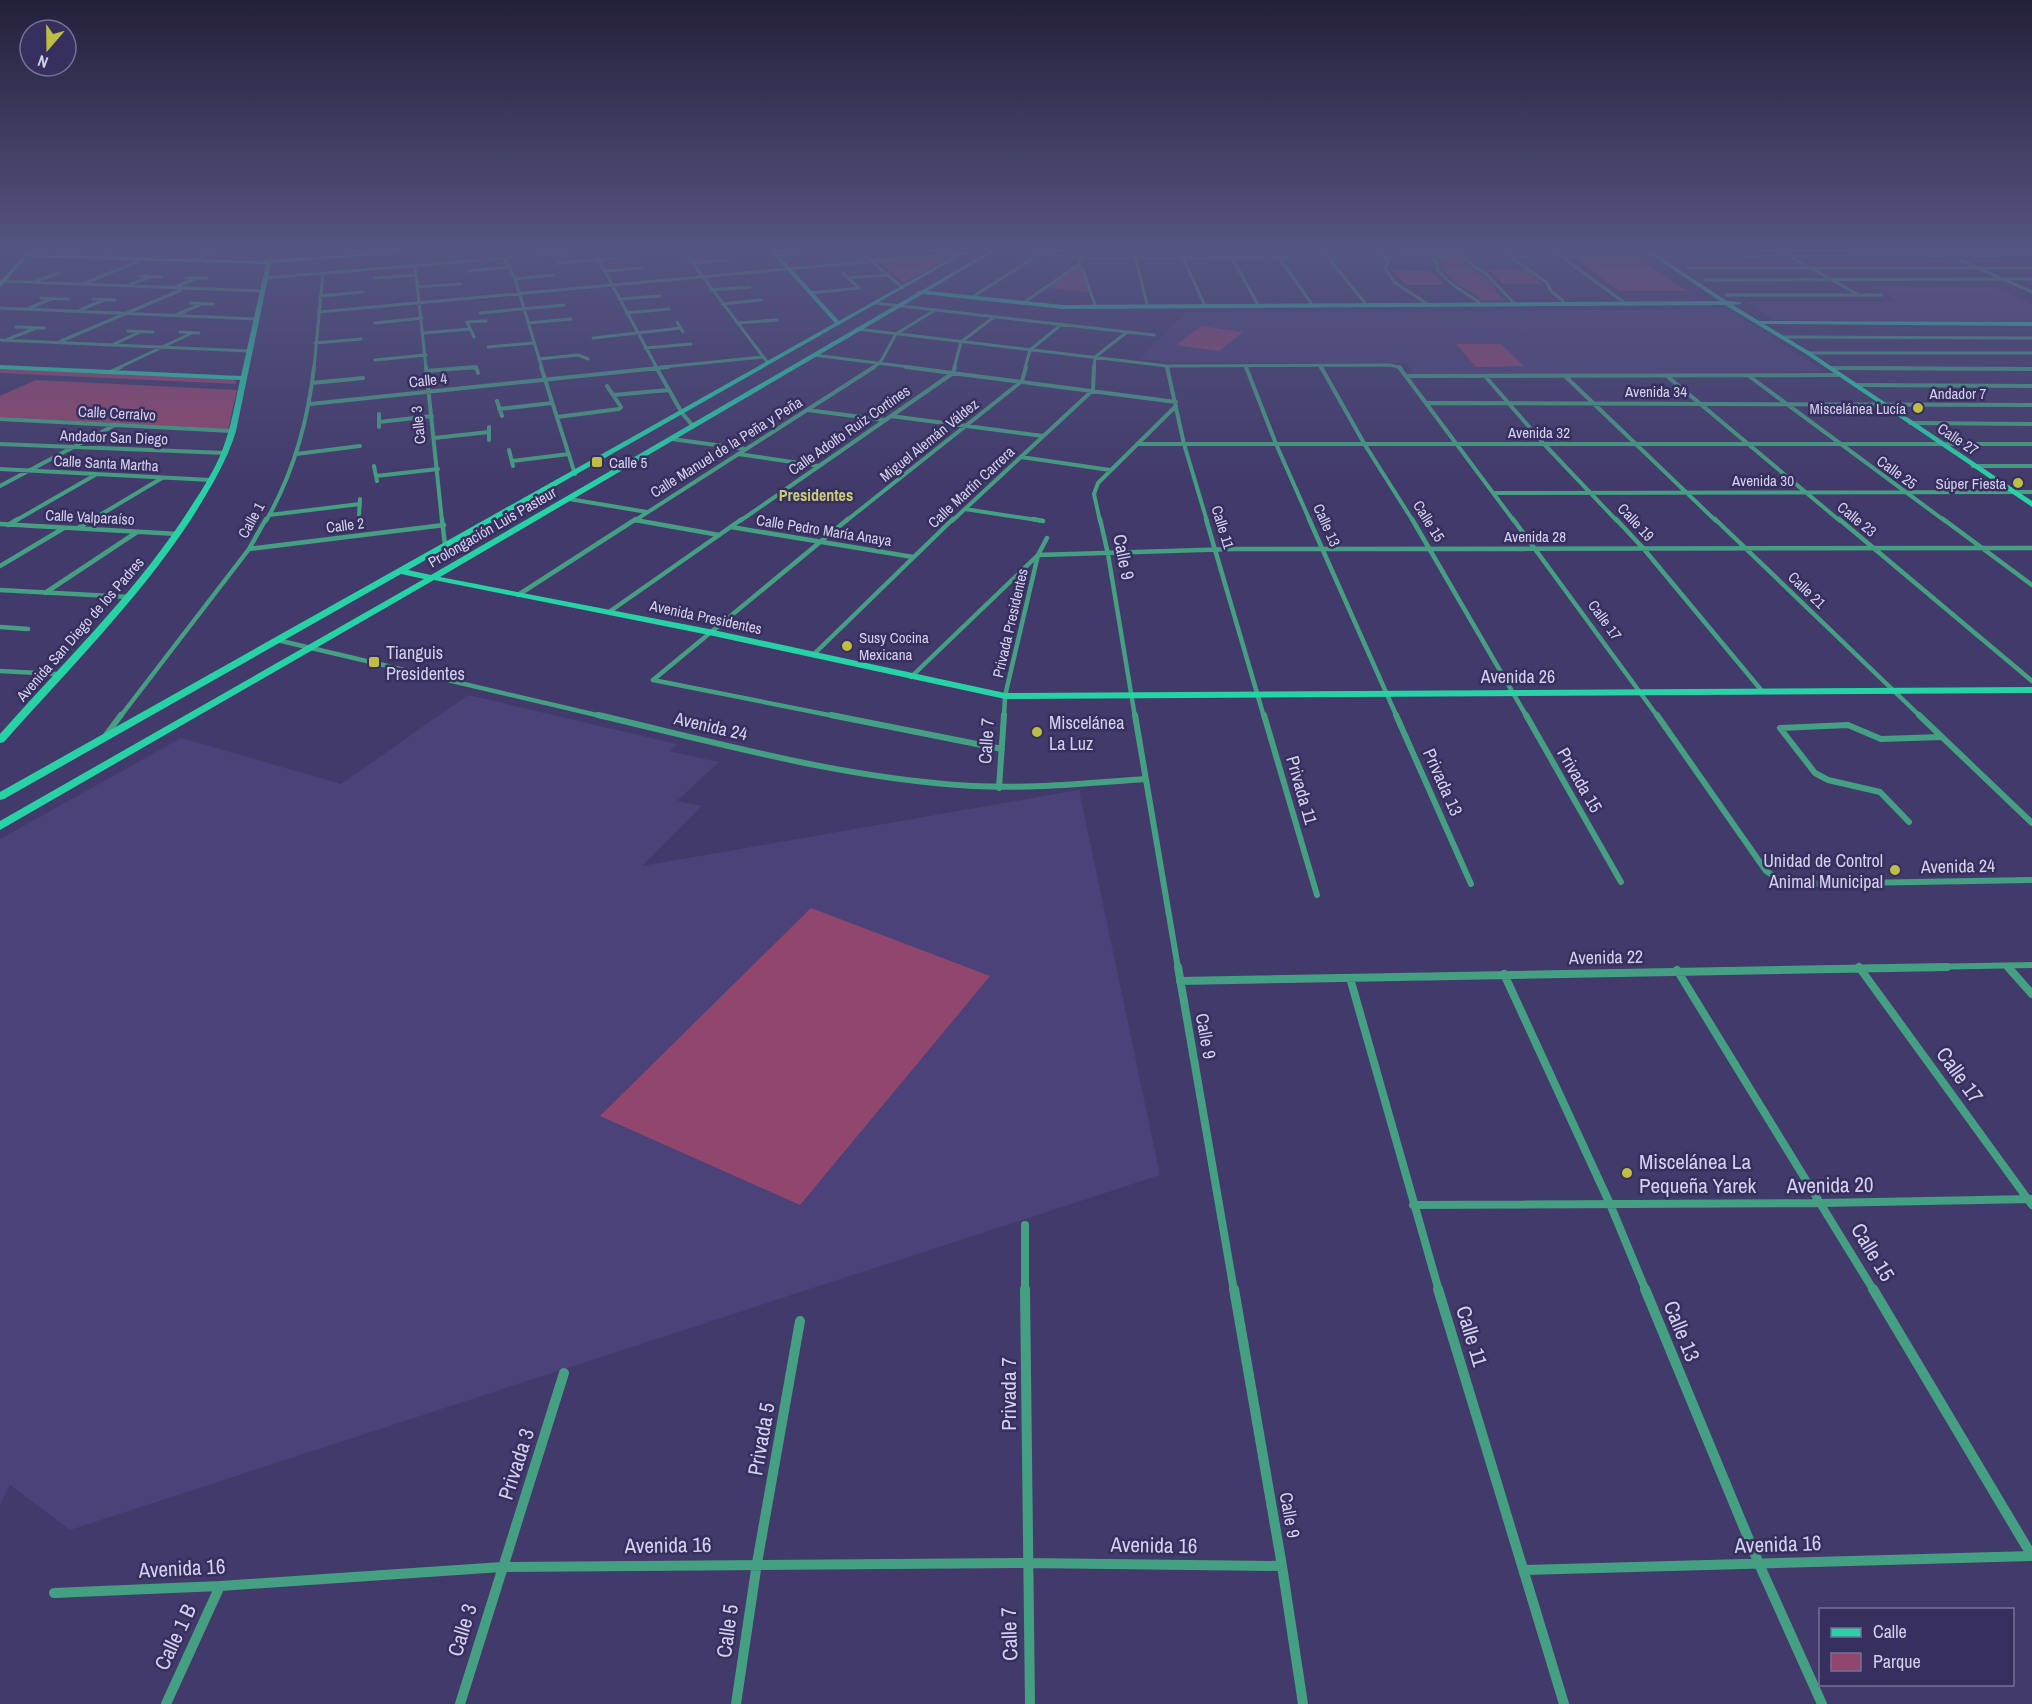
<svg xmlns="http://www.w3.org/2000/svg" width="2032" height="1704" font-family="'Archivo Narrow',sans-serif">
  <rect width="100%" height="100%" fill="#423a6a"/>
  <path fill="#4b4279" d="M1872,286l125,1 35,17v18l-259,-2 -26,-18h151z
    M1729,309l95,62 -409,4 -9,-12 -234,-1 -32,-3 46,-46z
    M468,695l209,49 -8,7 50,11 -42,39 25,5 -60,60 437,-76 81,385 -1090,355 -60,-45 -10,20v-666l181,-101 160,46z"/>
  <path fill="#91476d" d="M952,256l-49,27 -23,-21z
    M1436,258h21l36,26 4,9 9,7 -25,1 -6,-7 -17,-9 -14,-14 -1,-7z
    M1576,258h62l49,33h-68z
    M1076,267h4l9,25 -42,-4z
    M1392,270l39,1 14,14h-39z
    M1488,270h39l15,14h-38z
    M1201,326h1l41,6 -24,19 -43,-6z
    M1456,344h45l23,22 -48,1z
    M0,368l235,11 1,5 -236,-11z
    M36,380l201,10 -9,39 -228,-12v-21z
    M811,908l179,68 -190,229 -200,-89z"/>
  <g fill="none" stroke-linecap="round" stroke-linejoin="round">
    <path stroke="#459f82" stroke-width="3" d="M682,249l86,114
      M857,249l46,39
      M989,249l93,9 950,-3
      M1133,249l14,55
      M1179,249l25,55
      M1227,249l30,54
      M1273,249l38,54
      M1321,249l44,54
      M1375,249l13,13 -3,6 10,15 34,22
      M1421,249l16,14v7l16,15 26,17
      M1453,249l9,9 23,15 30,31
      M1500,249l47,34 4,8 12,10
      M1551,249l74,54
      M1776,249l83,46
      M1935,249l97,43
      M594,251l63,117
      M200,252l28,1
      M684,252l35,-3 2,2
      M26,255l5,-6
      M59,256l22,-7
      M776,256l35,-4
      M101,258l23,-9
      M505,258l10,21 27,89
      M145,260l29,-11
      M190,261l19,-7
      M269,262l3,-13
      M559,263l74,-6
      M692,263l37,-3
      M415,265l11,103
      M1078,265l4,3 13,37
      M1687,268h345
      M468,271l42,-4
      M604,271l38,-3
      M140,276l21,1
      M186,278h21
      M265,278l352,-29
      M374,278l42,-3
      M850,278l36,-3
      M515,279l38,-4
      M1705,280l327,-1
      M0,281l263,10
      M37,281l22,-8
      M85,283l52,-21
      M131,284l20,-7
      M178,286l19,-8
      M418,287l42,-3
      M711,290l39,-3
      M811,293l48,-5 -16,-15
      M1726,295h156
      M320,296l43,-4
      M974,296l74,-47
      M41,298l27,1
      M93,299l22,1
      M619,299l41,-3
      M1026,301l52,-36 4,-7
      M190,303l23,1
      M875,303l279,32
      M722,304l39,-4
      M0,308l256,11
      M29,308l25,-10
      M80,310l24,-10
      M318,312l644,-59
      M480,313l84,-8
      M626,313l43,-4
      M178,314l24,-10
      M677,322l6,10
      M375,323l47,-5
      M528,323l43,-4
      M737,323l40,-3
      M16,327l28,1
      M857,329l310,37 223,-1 11,3
      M128,331l25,1
      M180,332l19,1
      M424,333l46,-4
      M474,337l-7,-15 19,-1
      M1785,337l247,1
      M593,338l88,-10
      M8,339l28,-11
      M0,340l249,11
      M61,341l120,-51
      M315,343l46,-4
      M114,344l26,-12
      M488,347l45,-4
      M645,348l46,-4
      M1808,353h224
      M814,355l103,13
      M539,359l39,-4 10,4
      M375,360l51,-5
      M1167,366l1,2
      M1246,366l1,2
      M1320,366l1,2
      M118,368l74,-35
      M314,368l9,-95
      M459,368h17
      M653,368l110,-11
      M872,368l8,-5 16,-29 39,-24
      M954,368l7,-26 33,-25
      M1025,368l5,-18 32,-26
      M1094,368l1,-11 32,-25
      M1830,368h79"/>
    <path stroke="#459f82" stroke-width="4" d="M426,367l16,154
      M541,367l34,107
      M656,367l26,46 11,13
      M906,367l270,35
      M1167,367l17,77 23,77
      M1246,367l30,77 34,77
      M1321,367l44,78 48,76
      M1399,367l115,154
      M1830,368l202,1
      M427,371l49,-4 2,6
      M110,372l11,-5
      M1407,376l433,-1
      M1485,376l59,68 73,77
      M1565,376l151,145
      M1667,376l173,145
      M1749,376l196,145
      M312,383l51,-5
      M1856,385l176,1
      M613,395l56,-5
      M497,401l5,15
      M1427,403l605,2
      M310,404l358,-37
      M499,409l53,-6
      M808,410l76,10
      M379,414v13
      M891,416l152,20
      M557,417l62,-8 2,-2 -14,-21
      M0,419l232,12
      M379,422l53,-6
      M1910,423l122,1
      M489,427v13
      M434,438l55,-6
      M672,439l73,10
      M0,444l226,9
      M1137,444h895
      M509,450l4,16
      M296,454l64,-8
      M738,454l81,12
      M1021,457l89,13
      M512,461l57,-7
      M374,466l3,15
      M1973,466h59
      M0,469l211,11
      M376,476l62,-7
      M0,486l113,-60
      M1495,493l537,-1
      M569,499l78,13
      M965,509l78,12
      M269,515l91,-11
      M359,515l1,-16
      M635,520l5,1
      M15,521l80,-46
      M90,521l72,-43
      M266,521c27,-47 42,-100 48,-154
      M634,521l240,-154
      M740,521l213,-148 2,-6
      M846,521l176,-140 4,-14
      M952,521l141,-131 1,-23
      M1100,521l-6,-27 4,-11 78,-77"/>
    <path stroke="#459f82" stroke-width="4.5" d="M442,519l3,26
      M1033,519l10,2
      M1100,519l8,35 27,163
      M1206,519l58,198
      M1309,519l88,198
      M1412,519l115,198
      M1513,519l145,198
      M1616,519l27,29 119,143
      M1715,519l206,198
      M1839,519l193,162
      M1943,519l89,66
      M635,520l84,15
      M0,524l178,10
      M8,525l10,-6
      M731,527l182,30
      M78,528l14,-9
      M249,549l195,-24
      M1038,555l196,-6 798,-1
      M0,566l64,-38
      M0,590l129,7
      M45,593l92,-61
      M518,595l118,-76
      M609,612l133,-93
      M0,627l28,2
      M277,640l328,77
      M813,655l140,-136
      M0,671l57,3
      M911,677l126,-121
      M653,680l195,-161
      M653,680l186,37
      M120,717l129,-168 17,-30
      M1004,717l1,-21 33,-141 9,-17"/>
    <path stroke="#459f82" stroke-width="6" d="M598,715c124,29 248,64 375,71 58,3 114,-3 172,-7
      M831,715l171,34
      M1135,715l43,253
      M1264,715l53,180
      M1396,715l75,169
      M1526,715l95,167
      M1657,715l109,156 14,9 17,4 235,-4
      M1919,715l113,108
      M106,735l15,-20
      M999,788l5,-73
      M1909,822l-29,-30 -52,-12 -13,-7 -35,-45 68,-3 33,14 61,-2
      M2007,966l2,2
      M1867,968l165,-3"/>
    <path stroke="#459f82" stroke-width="8" d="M1178,967l56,324
      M1859,967l173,238
      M2008,967l24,27
      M1677,970l197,321
      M1504,974l106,230 36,87
      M1350,978l89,313
      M1180,981l767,-14
      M1413,1205l409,-2 210,-4
      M1025,1225v66"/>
    <path stroke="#459f82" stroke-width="10" d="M1025,1289l5,415
      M1234,1289l48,277 21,138
      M1438,1289l126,415
      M1645,1289l114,275 63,140
      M1873,1289l159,267
      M1525,1570l507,-14
      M54,1593l166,-7 282,-19 525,-4 255,3
      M166,1704l54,-118
      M460,1704l104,-331
      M736,1704l21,-141 43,-242"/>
    <path fill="#27d2a5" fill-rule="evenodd" d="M421,249h45l-37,4 -2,-2 -156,12 -35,168c-10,33 -28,61 -46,90 -53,80 -122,149 -186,221l-4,1v-9c62,-70 129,-135 181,-212 15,-23 31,-46 41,-71 9,-23 13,-48 18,-71l-240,-11v-4l241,11 25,-112 -239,-7 -27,30v-5l26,-28 230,7z
      M768,249h5l66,72 128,-72h5l-564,321 23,5 486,-282v-2h4l72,-42h5l-70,42 135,14 657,-4 -77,-52h5l79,52 14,1v2l-8,1 26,16 273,1v4l-268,-2 46,28 222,149v6l-226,-153 -81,-49 -662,4 -140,-15 -483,283 269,52 296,64 1027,-6v6l-1027,6 -296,-64 -275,-55 -434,250v-9l424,-242 -23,-5 -397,225 -4,1v-8l835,-469z"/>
  </g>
  <linearGradient id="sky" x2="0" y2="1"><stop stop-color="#24203a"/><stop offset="0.51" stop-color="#545581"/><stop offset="1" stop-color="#545581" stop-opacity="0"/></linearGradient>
  <rect width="2032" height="487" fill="url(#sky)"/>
  <g fill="#bebf42" stroke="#372f5e" stroke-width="2">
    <circle cx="1918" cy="408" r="6"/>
    <rect x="591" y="456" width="12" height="12" rx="3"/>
    <circle cx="2018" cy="483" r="6"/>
    <circle cx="847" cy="646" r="6"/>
    <rect x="368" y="656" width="12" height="12" rx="3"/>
    <circle cx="1037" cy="732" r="6"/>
    <circle cx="1895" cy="870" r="6"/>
    <circle cx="1627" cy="1173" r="6"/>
  </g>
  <g text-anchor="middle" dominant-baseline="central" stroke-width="5" stroke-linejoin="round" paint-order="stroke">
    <g font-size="15" fill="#d4d1ef" stroke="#372f5e">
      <text transform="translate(428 380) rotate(-6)">Calle 4</text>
      <text x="1656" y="391">Avenida 34</text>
      <text x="1958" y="393">Andador 7</text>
      <text transform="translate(117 413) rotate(3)">Calle Cerralvo</text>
      <text transform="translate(418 425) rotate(-96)">Calle 3</text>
      <text transform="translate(849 430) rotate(-35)">Calle Adolfo Ruiz Cortines</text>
      <text x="1539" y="432">Avenida 32</text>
      <text transform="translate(114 437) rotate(2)">Andador San Diego</text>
      <text transform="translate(1958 439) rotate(34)">Calle 27</text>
      <text transform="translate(929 440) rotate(-39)">Miguel Alemán Váldez</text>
      <text transform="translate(726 447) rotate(-32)">Calle Manuel de la Peña y Peña</text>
      <text transform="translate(106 463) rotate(3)">Calle Santa Martha</text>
      <text transform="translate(1897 472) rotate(36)">Calle 25</text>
      <text x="1763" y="480">Avenida 30</text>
      <text transform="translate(971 487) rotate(-43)">Calle Martín Carrera</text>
      <text transform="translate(90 517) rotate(3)">Calle Valparaíso</text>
      <text transform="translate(1857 519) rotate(39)">Calle 23</text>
      <text transform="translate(251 520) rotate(-61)">Calle 1</text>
      <text transform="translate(1429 521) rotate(58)">Calle 15</text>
      <text transform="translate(1636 522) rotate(47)">Calle 19</text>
      <text transform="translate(345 525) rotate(-7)">Calle 2</text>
      <text transform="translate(1327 525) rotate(66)">Calle 13</text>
      <text transform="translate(492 527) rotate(-30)">Prolongación Luis Pasteur</text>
      <text transform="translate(1223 527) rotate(73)">Calle 11</text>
      <text transform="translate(824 530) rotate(9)">Calle Pedro María Anaya</text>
      <text x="1535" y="536">Avenida 28</text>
      <text transform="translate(1807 590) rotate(44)">Calle 21</text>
      <text transform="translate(706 617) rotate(12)">Avenida Presidentes</text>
      <text transform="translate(1605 620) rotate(54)">Calle 17</text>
      <text transform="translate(1010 623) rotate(-77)">Privada Presidentes</text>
      <text transform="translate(80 629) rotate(-49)">Avenida San Diego de los Padres</text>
    </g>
    <g font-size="15" fill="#d4d1ef" stroke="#372f5e" text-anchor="end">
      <text x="1906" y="408">Miscelánea Lucía</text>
      <text x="609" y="462" text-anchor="start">Calle 5</text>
      <text x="2006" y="483">Súper Fiesta</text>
      <text x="859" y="637" text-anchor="start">Susy Cocina<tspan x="859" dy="17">Mexicana</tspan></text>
    </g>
    <g font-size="16" font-weight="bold" fill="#c9cb7d" stroke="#372f5e">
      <text x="816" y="495">Presidentes</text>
    </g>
    <g font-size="18" fill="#d4d1ef" stroke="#372f5e">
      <text transform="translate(1124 557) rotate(79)">Calle 9</text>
      <text x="1518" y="676">Avenida 26</text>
      <text transform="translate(711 726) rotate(13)">Avenida 24</text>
      <text transform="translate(986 741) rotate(-86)">Calle 7</text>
      <text transform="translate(1580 780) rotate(60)">Privada 15</text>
      <text transform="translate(1443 782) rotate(66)">Privada 13</text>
      <text transform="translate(1302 790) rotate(74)">Privada 11</text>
      <text transform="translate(1958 866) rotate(-1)">Avenida 24</text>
      <text transform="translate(1606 957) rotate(-1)">Avenida 22</text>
      <text transform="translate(1206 1036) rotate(80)">Calle 9</text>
      <text transform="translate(1290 1515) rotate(80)">Calle 9</text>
    </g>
    <g font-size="18" fill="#d4d1ef" stroke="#372f5e" text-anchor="start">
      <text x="386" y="652">Tianguis<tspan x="386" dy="21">Presidentes</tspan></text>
      <text x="1049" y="722">Miscelánea<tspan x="1049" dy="21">La Luz</tspan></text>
      <text x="1883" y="860" text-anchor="end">Unidad de Control<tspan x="1883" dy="21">Animal Municipal</tspan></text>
    </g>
    <g font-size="21" fill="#d4d1ef" stroke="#372f5e">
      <text transform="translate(1960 1075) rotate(54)">Calle 17</text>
      <text transform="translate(1830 1185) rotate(-1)">Avenida 20</text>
      <text transform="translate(1873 1252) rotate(59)">Calle 15</text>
      <text transform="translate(1682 1331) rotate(68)">Calle 13</text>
      <text transform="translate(1472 1336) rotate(73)">Calle 11</text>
      <text transform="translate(1008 1394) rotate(-90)">Privada 7</text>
      <text transform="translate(761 1439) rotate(-80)">Privada 5</text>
      <text transform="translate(516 1464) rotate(-72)">Privada 3</text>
      <text transform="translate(1778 1544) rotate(-2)">Avenida 16</text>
      <text transform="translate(668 1545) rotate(-1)">Avenida 16</text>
      <text transform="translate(1154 1545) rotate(1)">Avenida 16</text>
      <text transform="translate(182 1568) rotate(-3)">Avenida 16</text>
      <text transform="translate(462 1630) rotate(-73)">Calle 3</text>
      <text transform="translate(727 1631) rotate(-82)">Calle 5</text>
      <text transform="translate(1009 1634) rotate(-92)">Calle 7</text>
      <text transform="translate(175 1637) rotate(-65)">Calle 1 B</text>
    </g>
    <g font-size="21" fill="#d4d1ef" stroke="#372f5e" text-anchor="start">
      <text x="1639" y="1161">Miscelánea La<tspan x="1639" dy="24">Pequeña Yarek</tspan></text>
    </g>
  </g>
  <rect x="1819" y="1608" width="195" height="78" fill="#372f5e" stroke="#767098" stroke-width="1.5"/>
  <rect x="1831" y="1628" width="30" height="9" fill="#27d2a5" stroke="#767098" stroke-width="1.5"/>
  <text x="1873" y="1638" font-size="18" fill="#d4d1ef">Calle</text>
  <rect x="1831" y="1653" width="30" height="18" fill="#91476d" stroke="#767098" stroke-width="1.5"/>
  <text x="1873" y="1668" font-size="18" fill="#d4d1ef">Parque</text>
  <g transform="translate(48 48) rotate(200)"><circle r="28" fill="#372f5e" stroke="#767098" stroke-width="1.5"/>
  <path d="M0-4.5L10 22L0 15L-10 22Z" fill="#bebf42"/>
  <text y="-9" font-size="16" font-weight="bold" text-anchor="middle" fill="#d4d1ef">N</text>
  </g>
</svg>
